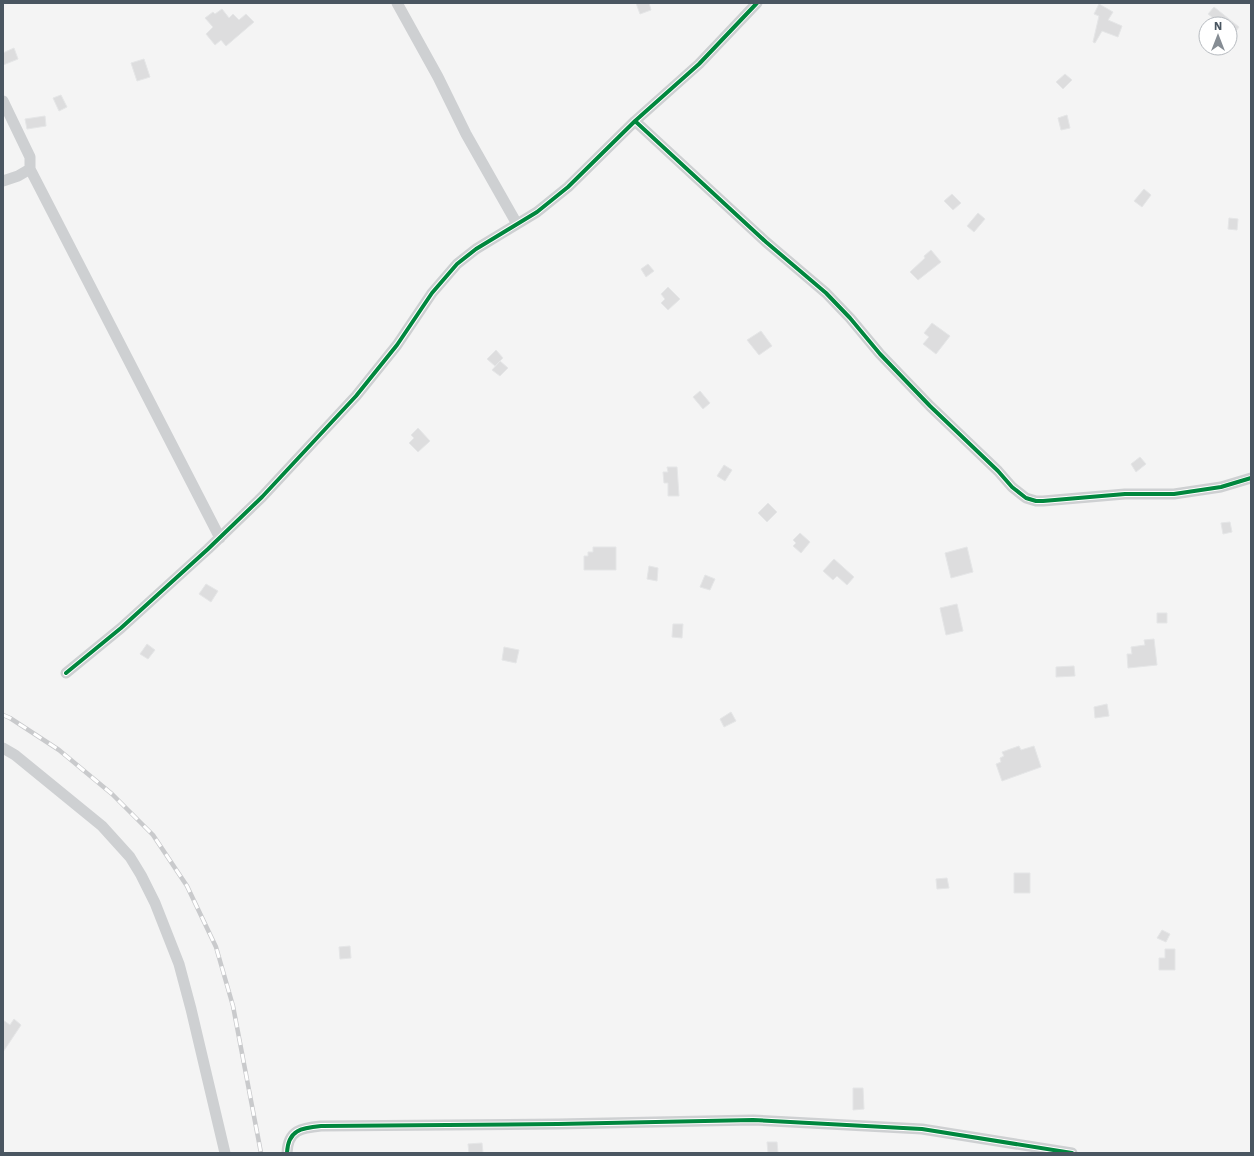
<svg xmlns="http://www.w3.org/2000/svg" width="1254" height="1156" font-family="'Work Sans',sans-serif">
  <rect width="100%" height="100%" fill="#f4f4f4"/>
  <path fill="#ddddde" stroke="#e5e6e7" d="M636,3h13l2,7 -11,4z
    M1099,4l14,8 -5,8 14,6 -4,11 -16,-6 -7,12 -2,-1 6,-26 -5,-2z
    M1214,7l25,20 -5,7 -4,-3v-7h-9l-13,-10z
    M222,9l7,9 4,-4 6,6 7,-6 8,8 -28,24 -5,-6 -6,5 -9,-11 7,-7 -8,-9 8,-6 2,2z
    M14,48l4,11 -15,6v-12z
    M144,59l6,18 -13,4 -6,-18z
    M1065,74l7,6 -9,9 -7,-7z
    M61,95l6,12 -8,4 -6,-13z
    M1067,115l3,13 -9,2 -3,-12z
    M45,116l1,10 -19,3 -2,-10z
    M1144,189l7,6 -9,12 -8,-6z
    M952,194l9,9 -8,7 -9,-9z
    M978,213l7,6 -11,13 -7,-6z
    M1229,218l9,1 -1,11 -9,-1z
    M931,250l10,12 -23,18 -8,-8 15,-14 -1,-2z
    M648,264l6,7 -8,6 -5,-8z
    M668,287l12,12 -12,11 -7,-7 4,-4 -4,-5z
    M932,323l18,13 -14,18 -13,-10 6,-7 -5,-4z
    M761,331l11,15 -13,9 -12,-15z
    M496,350l7,8 -8,8 -8,-7z
    M500,361l8,7 -8,8 -8,-6z
    M700,391l10,12 -7,6 -10,-12z
    M418,428l12,13 -12,11 -9,-9 5,-5 -3,-3z
    M1140,457l6,7 -10,8 -5,-8z
    M724,465l8,5 -7,11 -8,-5z
    M667,467h10l2,29h-11v-13h-4l-1,-11h5z
    M768,503l9,9 -10,10 -9,-9z
    M1230,522l2,10 -9,2 -2,-11z
    M800,533l10,9 -9,11 -8,-7 3,-3 -3,-3z
    M593,547h23v23h-32v-14h4v-4h5z
    M967,547l6,25 -22,6 -6,-25z
    M834,559l20,18 -7,8 -10,-9 -4,4 -10,-9z
    M649,566l9,2 -1,13 -10,-2z
    M705,575l10,4 -5,11 -10,-3z
    M206,584l12,7 -7,11 -12,-8z
    M957,604l6,27 -17,4 -6,-27z
    M1157,613h10v10h-10z
    M673,624h10l-1,14 -10,-1z
    M1154,639l3,26 -29,3 -1,-14h5l-1,-7 14,-2 -1,-5z
    M147,644l8,6 -7,9 -8,-5z
    M504,647l15,3 -3,13 -14,-3z
    M1074,666l1,10 -19,1v-10z
    M1107,704l2,12 -14,2 -1,-11z
    M731,712l5,9 -12,6 -4,-8z
    M1019,746l2,4 13,-4 7,21 -39,14 -6,-17 5,-2 -1,-4 4,-2 -2,-4z
    M1014,873h16v20h-16z
    M947,878l2,10 -12,1 -1,-10z
    M1162,930l8,4 -4,8 -9,-4z
    M350,946l1,12 -11,1 -1,-12z
    M1165,949h10v21h-16v-12h6z
    M14,1019l7,6 -18,27v-32l7,5z
    M853,1088h10l1,21 -11,1z
    M767,1142h10l1,11h-10z
    M482,1143l1,10h-14l-1,-9z"/>
  <g fill="none" stroke-linecap="round" stroke-linejoin="round">
    <path stroke="#ced0d2" stroke-width="11" d="M397,3l41,74 28,57 51,90
      M3,101l27,56v12l-12,7 -15,5
      M635,121l131,121 60,51 24,25 30,36 50,52 68,65 14,16 14,11 10,3h7l82,-7h49l47,-7 30,-9
      M30,169l190,369
      M66,673l55,-45 87,-79 54,-52 94,-101 41,-51 35,-52 25,-29 19,-15 61,-37 31,-25 67,-66 64,-57 58,-61
      M3,748l12,7 87,71 28,31 11,18 14,28 24,61 12,45 34,144
      M287,1153c1,-24 15,-25 35,-27l236,-2 195,-4 169,9 150,24"/>
    <defs>
      <path id="rail" d="M3,715l7,3 49,32 53,44 41,41 34,51 29,61 17,59 28,147"/>
    </defs>
    <use href="#rail" stroke="#c9cacc" stroke-width="4.5"/>
    <use href="#rail" stroke="#fff" stroke-width="3" stroke-dasharray="9" stroke-linecap="butt"/>
    <defs>
      <path id="cycleway" d="M635,121l131,121 60,51 24,25 30,36 50,52 68,65 14,16 14,11 10,3h7l82,-7h49l47,-7 30,-9
        M66,673l55,-45 87,-79 54,-52 94,-101 41,-51 35,-52 25,-29 19,-15 61,-37 31,-25 67,-66 64,-57 58,-61
        M287,1153c1,-24 15,-25 35,-27l236,-2 195,-4 169,9 150,24"/>
    </defs>
    <use href="#cycleway" stroke="#fff" stroke-width="6"/>
    <use href="#cycleway" stroke="#00873e" stroke-width="4"/>
  </g>
  <rect width="1254" height="1156" fill="none" stroke="#4a5661" stroke-width="8"/>
  <g transform="translate(1218 36)"><circle r="19" fill="#ffffff" stroke="#b7bbc0"/>
  <path d="M0-3L7 15L0 10L-7 15Z" fill="#868d94"/>
  <text y="-6" font-size="11" font-weight="bold" text-anchor="middle" fill="#4a5661">N</text>
  </g>
</svg>
